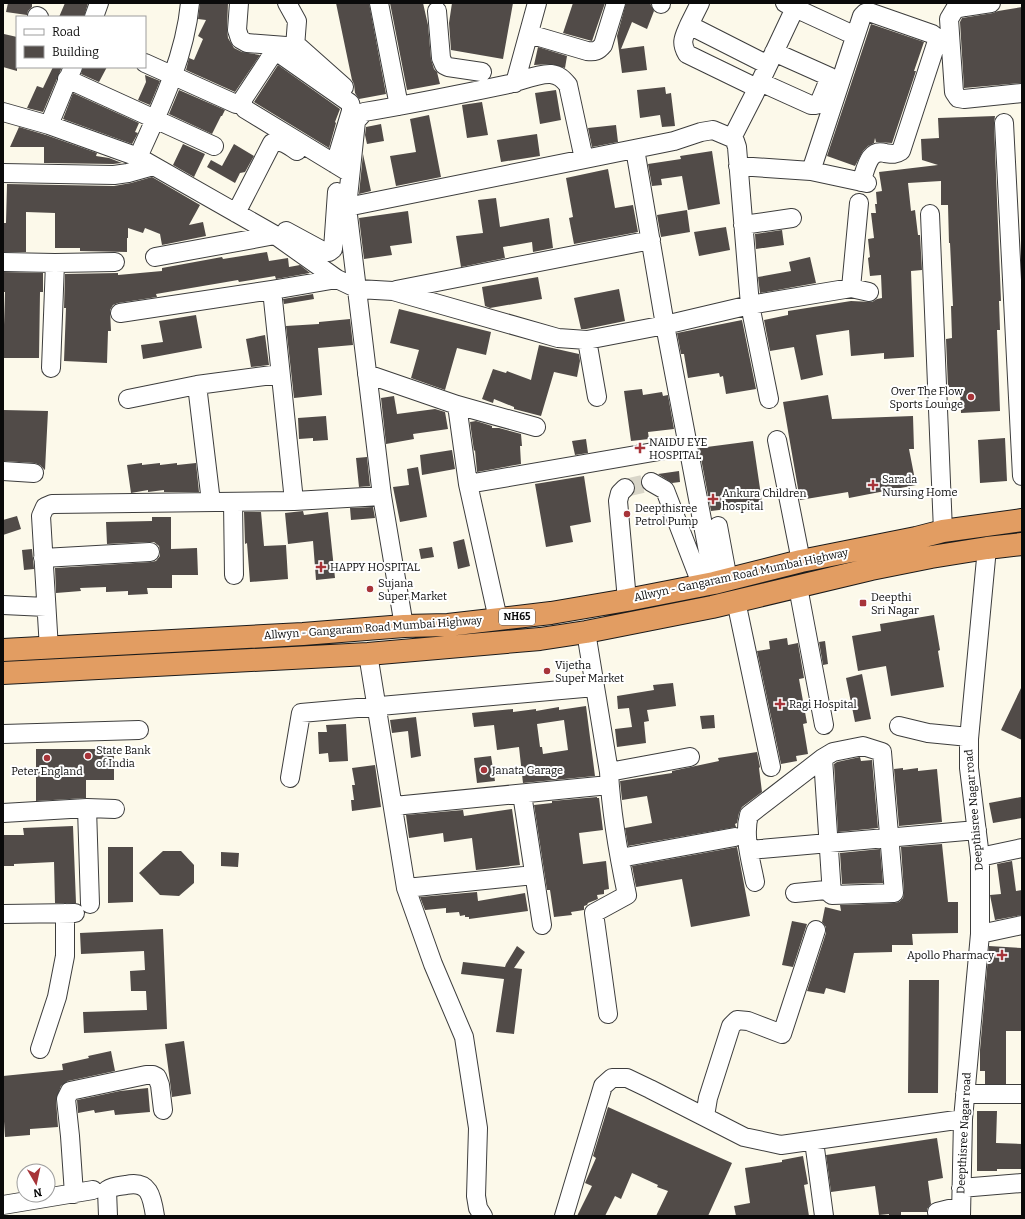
<svg xmlns="http://www.w3.org/2000/svg" width="1025" height="1219" font-family="Bitter,serif">
  <rect width="100%" height="100%" fill="#fcf9ea"/>
  <path fill="#514b48" fill-rule="evenodd" d="M8,3h24v4l-4,4 -1,4 -21,-3z
    M65,3h23l-4,14h-25z
    M200,3h28l-1,26 1,9 6,10 8,4 18,3 -25,37 -49,-22 3,-12 5,2 9,-21 -5,-3 8,-16 -8,-1z
    M336,3h33l17,91 -27,5 -4,-6 -1,-9 -2,-4z
    M390,3h33l5,22 3,34 3,10 3,3 3,12 -33,6z
    M452,3h61l-10,56 -52,-9 -2,-27z
    M573,3h32l-13,38 -29,-8z
    M626,3h24l4,8 -7,18 -15,-7 -11,27 23,-3 3,24 -25,3 -5,-37z
    M1022,7v76l-58,5 -4,-66 2,-4 31,-5 5,-2z
    M871,24l53,18 -10,29h2l-24,72 -16,-1 -1,-4 -1,5 -6,3 -5,5 -8,15 -28,-10z
    M4,34l13,3v34l-14,-4v-25z
    M538,47l29,9 -2,12 -14,-4 -17,1z
    M278,65l62,44 -5,13 1,1 -7,25 -75,-46z
    M53,67h9l-19,45 -16,-4 10,-22 6,2z
    M83,67h24l-8,15 -18,-8z
    M145,75l15,6 -10,24 -12,-5 8,-18z
    M665,87l1,7 5,-1 4,33 -13,1 -2,-12 -20,3 -3,-28z
    M179,90l46,20 -3,6h-1l-9,18 -43,-20z
    M556,90l5,30 -21,4 -5,-31z
    M73,93l66,30 -4,9 3,1 -6,11 -69,-25z
    M482,102l6,33 -21,3 -5,-33z
    M429,115l12,62 -45,9 -6,-30 26,-4 -6,-33z
    M995,116l-1,8 7,177h-2l1,29h-3l3,81 -39,2 -1,-26h-12l-2,-48 6,-1 -1,-32h2l-3,-63h-1l-1,-38h-7v-24l-33,2 3,28 4,-1 3,25h2l2,35 -11,1 3,86 -30,2v-6l-33,3 -2,-26 -33,5 7,40 -22,5 -7,-33 -24,4 -6,-31 24,-5v-4l63,-10 21,1 5,-3 5,-1 -1,-23 -11,1 -2,-18 2,-1 -2,-18 6,-1 -3,-25h5l-1,-9h2l-1,-12 6,-1 -3,-19 59,-7 -16,-5 -1,-21 18,-1 -1,-20z
    M381,124l3,17 -17,3 -2,-9 1,-8z
    M616,125l2,17 -26,5 -4,-19z
    M19,127l27,8 51,18 -1,3 13,2 13,5 -9,1 -69,-1v-16h-34z
    M537,134l3,22 -39,6 -4,-22z
    M183,144l22,10 -11,23 -21,-12z
    M234,144l20,12 -9,16 -5,1 -5,10 -28,-16 4,-7 11,6z
    M712,151l8,53 -32,6 -6,-34 -21,3 1,6 -10,1 -4,-22 33,-5 -1,-3z
    M363,154l8,37 -12,3z
    M608,169l7,39 18,-3 5,27 -64,12 -5,-26 4,-1 -7,-39z
    M152,177l48,28 -11,20 14,-3 3,14 -44,9 -2,-11 -15,-6 -2,5 -15,-5v10h-1v14l-47,-1v-3h-25v-35l-29,-1v40h-22v-29h2l1,-39 107,2 17,-3z
    M496,198l4,29 49,-9 4,30 -20,4 -1,-10 -29,5 2,11 -44,9 -5,-31 27,-3 -5,-33z
    M687,210l3,22 -29,5 -4,-22z
    M408,211l4,32 -22,3 2,9 -28,4 -5,-41z
    M726,227l4,23 -31,6 -5,-24z
    M782,230l2,15 -28,4 -1,-15z
    M267,252l2,9 19,-3 1,9 11,-2 10,8 -34,6 -1,-3 -36,6 -1,-2 -82,14 1,3 -39,6 -5,2 -3,5 1,21h-3l-1,32 -43,-2 2,-53h-2l1,-34 53,-1v2l44,-4v-3l60,-11 1,2z
    M810,257l6,26 -56,10 -2,-16 33,-6 -2,-9z
    M3,272l40,1v19h-3l-1,66h-36l2,-66h-2z
    M538,277l4,22 -52,9 -5,-2 -3,-19z
    M619,289l6,32 -39,8h-5l-7,-31z
    M313,294l1,5 -30,5 -1,-5z
    M399,309l92,23 -5,23 -29,-7 -12,42 -34,-12 8,-28 -29,-7z
    M196,315l6,33 -59,11 -2,-14 22,-3 -4,-21z
    M350,319l3,26 -35,3 4,47 -28,3 -8,-72 33,-2v-2z
    M742,320l14,69 -30,5 -3,-18 -3,1 -1,-4 -31,5 -4,-24h-3l-4,-21z
    M265,335l4,30 -18,2 -5,-28z
    M539,345l40,9 1,7 -3,16 -23,-5 -13,44 -27,-7v-2l-20,-8 -1,4 -11,-4 11,-30 13,4 1,-2 24,9z
    M642,389l1,6 19,-3 1,4 5,-1 6,34 -26,3 1,7 -18,2 -7,-50z
    M828,395l4,24 81,-3 1,33h-5l7,36 -67,13 -1,-6 -48,8 -17,-98z
    M394,396l3,18 38,-5 10,3 3,17 -35,5 1,5 -28,5 -5,-46z
    M3,410l45,1 -3,59 -5,-5 -5,-2 -32,-2z
    M326,416l2,24 -15,1v-3l-14,1 -1,-21z
    M476,421l16,5v2h7l22,6 1,12h-2l1,18 -44,8 -2,-22 -1,1 -4,-29z
    M1005,438l2,43 -27,2 -2,-43z
    M586,439l2,14 -13,2 -3,-14z
    M753,441l9,61 -35,5v2l-16,2 -12,-63z
    M452,450l3,19 -33,6 -2,-20z
    M367,457l3,29 -11,1 -3,-29z
    M142,463v2l18,-2v2l17,-2v2l19,-2 3,29h-35v-2l-16,2v-2l-17,3 -4,-28z
    M418,467l9,50 -27,5 -7,-35 16,-2 -2,-16z
    M679,471l1,11 -8,1 -14,-9z
    M584,476l7,46 -21,4 3,16 -27,5 -11,-63z
    M373,507l2,11 -24,2 -1,-12z
    M303,511l1,4 24,-3 7,66 -19,2 -3,-39 -25,3 -3,-31z
    M244,512h17l3,34 22,-1 2,34 -38,3 -3,-39 -2,1z
    M17,516l4,13 -18,6v-15z
    M152,517h19v32l26,-1 1,27h-26v13h-25l1,6 -20,1v-4l-22,1v-5l-26,1 1,3 -25,2 -1,-25 96,-6 5,-1 4,-5v-5l-1,-5 -5,-4h-5l-42,2 -1,-22 46,-1z
    M464,539l6,27 -12,3 -5,-27z
    M432,547l2,10 -13,2 -2,-10z
    M32,549l2,20 -10,1 -2,-20z
    M934,615l6,35 -2,1 6,36 -53,9 -5,-30 -28,5 -6,-35 29,-5 -1,-7z
    M787,638l1,7 10,-2 6,35 -5,1 8,44 -4,1 5,30 -12,2 1,5 -16,3 -24,-113 13,-2 -1,-8z
    M825,641l3,23 -5,1 -4,-23z
    M862,674l9,45 -16,3 -9,-44z
    M673,683l3,23 -29,4 2,11 -5,1 2,21 -29,4 -2,-18 17,-2 -3,-19 -11,1 -1,-13 37,-6 -1,-5z
    M1022,686v54l-21,-10z
    M586,706l9,70 -72,7 -4,-36 -22,3 -3,-25 -20,2 -2,-14 41,-4v3l23,-3v2l23,-4v3zM564,720l4,30 -25,4 -1,-7h-2l-3,-23z
    M714,715l1,13 -13,1 -2,-13z
    M416,717l5,39 -10,2 -3,-27 -16,2 -2,-13z
    M346,724l2,37 -19,1 -1,-9 -9,1 -1,-22h9l-1,-7z
    M36,749h78v31h-28v18l-50,3z
    M757,752l3,15 -1,1 3,24 -20,15 -3,6 -2,10 -2,1 1,3 -108,19 -3,-18 27,-5 -5,-27 -25,4 -2,-19 52,-8v-2l47,-10 -1,-3z
    M491,756l4,25 -18,2 -3,-25z
    M860,757l1,4 11,-1 6,68 -40,4 -4,-68 3,-2z
    M375,765l6,42 -29,4 -1,-11h3l-2,-15h3l-3,-17z
    M903,768v2l15,-2v3l19,-2 5,53 -43,4 -5,-57z
    M597,797v1h2l4,32 -24,3 4,31 23,-3 3,28 -5,1v4l-7,1 1,4 -10,4 -1,2 -3,1v4l-13,2 1,3 -18,2 -4,-27h-3l-13,-85 18,-2v-2z
    M1021,797l1,21 -29,5 -4,-20z
    M512,809l8,56 -44,5 -4,-32 -28,4 -1,-9 -34,5 -3,-23 57,-5 1,6z
    M73,826l3,77h-21l-1,-41 -40,2v2h-11v-31h21l-1,-7z
    M942,844l6,58h10v31l-46,1 1,11h-21v7l-38,1 -9,40 -19,-5 -2,6 -17,-3 19,-58v-6l-4,-5 3,-15 16,4 -1,-6 54,-2 5,-1 4,-4 1,-6 -3,-45z
    M108,847h25v55l-25,1z
    M737,847l13,69 -59,11 -9,-48 -46,8 -4,-21z
    M880,849l3,34 -41,1 -2,-31z
    M163,851h18l13,14v18l-15,13 -19,-1 -21,-22z
    M221,852l18,1 -1,14 -17,-1z
    M1012,861l4,30 6,-1v25l-27,5 -5,-25 11,-1 -4,-30z
    M477,892l1,9 47,-8 3,18 -59,8v-2h-4v-2l-5,1 -1,-4 -13,1v-5l-21,2 -5,-13z
    M792,921l15,3 -14,43 -11,-2z
    M163,929l4,100 -83,4 -1,-21 64,-2 -1,-19h-15l-1,-20 15,-1 -1,-19 -63,3 -1,-21z
    M517,946l8,6 -11,16 8,1 -8,65 -18,-2 8,-53 -43,-5 2,-12 42,5 1,-3z
    M989,946l33,2v83h-16v53h-21v-13h-5v-21z
    M909,980h30l-1,113h-30z
    M184,1041l7,53 -19,3 -7,-53z
    M111,1051l4,20 -47,10 -7,5 -5,14 2,27 -28,2v6l-25,2 -2,-31v-30l60,-6 -1,-6 27,-6 -1,-2z
    M148,1088l2,24 -35,3 -1,-5 -19,3 -1,-3 -16,3 -1,-13 43,-9z
    M608,1107l124,56 -24,53h-52l12,-25 -11,-4 1,-2 -26,-12 -11,26 -6,-3 -10,20h-28l15,-30 -7,-3 11,-25 -3,-2z
    M977,1111h20l-1,32 26,1v25h-25v2h-20z
    M937,1138l6,40 -15,3 3,23 -4,5v3h-26v4h-12v-2l-10,1 -4,-29 -44,6 -5,-37z
    M803,1156l5,28 -4,1 5,31h-73l-2,-10 16,-3 -5,-35 37,-6v-2z"/>
  <g fill="none" stroke-linecap="round" stroke-linejoin="round">
    <path stroke="#d8d5c8" stroke-width="18" stroke-dasharray="18 9" stroke-linecap="butt" d="M625,488l26,-6"/>
    <defs>
      <path id="minor" d="M239,3l-2,27 3,9 7,4 52,4 45,40
        M287,3l10,18 -2,26
        M379,3l20,103
        M700,3l-11,22 79,40
        M991,3l-26,4 -10,2 -6,10 5,73 4,6 6,1 58,-6
        M661,4v-1
        M795,8l52,24
        M437,11l4,47 3,7 4,2 34,5
        M37,16l2,1
        M94,17l5,-14
        M689,25c-5,12 -9,17 -2,29l70,34
        M529,34l58,17c8,1 11,0 16,-6l13,-42
        M774,52l56,25
        M145,63l91,41
        M67,79l147,67
        M760,82l51,23h5l4,-4 10,-24
        M515,83l22,-80
        M3,112l46,13 89,32 137,78 62,44 21,10 35,2 165,47 29,2 78,-15 85,-20 101,-17 18,4
        M1004,123l18,353
        M49,125l24,-58
        M732,138l22,-43 41,-87 -10,-5
        M635,149l30,176 49,258
        M138,157c22,-48 47,-100 52,-154
        M335,164l16,-53v-4l-1,-4 -70,-49 -8,1 -29,44v7l2,3c35,21 70,43 105,64
        M738,166l73,5 56,12
        M811,171l51,-155 3,-3 4,-1 63,22 4,3 1,4 -36,110c-6,4 -9,3 -16,2 -17,-5 -19,17 -24,29
        M3,173l111,2 14,-2 25,-7
        M347,207l327,-66 27,-9 12,-2 19,8 3,3 2,6 13,158 19,94
        M236,213l36,-70c10,-4 17,3 25,8
        M930,214l13,317
        M743,225l49,-7
        M286,231l37,20 6,1 4,-3 4,-57
        M155,257l120,-22
        M3,262l52,1 60,-1
        M851,288l8,-85
        M272,290l22,211
        M396,290l255,-50
        M120,313l152,-23 65,-11
        M587,340l10,57
        M51,368l4,-105
        M367,374l90,31 79,22
        M197,385l14,117
        M128,399l69,-14 83,-11
        M457,405l11,79 30,135
        M777,440l24,121
        M3,471l31,2
        M651,482l14,8 37,96
        M468,484l220,-38
        M625,488l-5,5 -2,8 9,99
        M233,502l1,73
        M718,526l10,54
        M43,558l107,-6
        M798,587l26,138
        M736,601l35,166
        M3,605l43,2
        M404,626l-22,-130 -35,-289 9,-86 8,-9c49,-8 97,-18 145,-28 12,-3 30,-11 42,-10 8,1 12,5 17,11l16,74
        M586,632l23,140c2,39 10,85 18,123l-33,18 14,101
        M49,649l-8,-133 4,-9 7,-3 242,-3 88,-5
        M368,654l38,234 27,76 31,73 14,91 -2,68 2,12 5,8
        M899,726l29,7 41,4
        M3,734l136,-4
        M823,758l9,137
        M609,772l81,-15
        M290,778l11,-65 294,-26
        M522,794l20,131
        M394,806l215,-21
        M87,808l3,96
        M3,813l84,-5 28,1
        M749,850l228,-20
        M980,857l42,-9
        M620,858l115,-21
        M755,882c-4,-21 -12,-46 -6,-67l74,-57 10,-6 30,-6 19,6 12,141 -62,2 -6,-5 -31,3
        M406,888l128,-13
        M3,914l72,-1
        M980,934l42,-9
        M40,1049l17,-52 8,-41v-43
        M965,1094h57
        M703,1115l3,-5 2,-12 23,-72 6,-6 11,1 34,13 34,-104
        M814,1141l10,75
        M961,1188l61,-5
        M74,1194l-4,-58 -4,-37 4,-8 76,-16h7l4,2 3,8 3,25
        M3,1205l90,-15
        M937,1212l12,-3 12,-1
        M108,1216l-1,-26c6,-4 12,-4 19,-5 23,-5 26,11 29,31
        M564,1216l39,-130 9,-8h15l23,11 94,48 37,8 182,-26
        M961,1216l2,-97 17,-185v-77l-11,-89v-29l18,-191"/>
      <path id="highway" d="M3,650l300,-16 101,-8 44,-1 103,-12 76,-13 87,-17 87,-22 115,-23 27,-7 79,-11
        M3,673l365,-19 172,-15 46,-7 126,-25 159,-38 60,-12 56,-9 35,-4"/>
    </defs>
    <use href="#minor" stroke="#3d3d3d" stroke-width="20"/>
    <use href="#highway" stroke="#1b1b1b" stroke-width="24"/>
    <use href="#minor" stroke="#fff" stroke-width="18"/>
    <use href="#highway" stroke="#e29d62" stroke-width="22"/>
  </g>
  <g fill="#a73439" stroke="#fff" stroke-width="1.5">
    <circle cx="971" cy="397" r="4"/>
    <path d="M638 442h4v4h4v4h-4v4h-4v-4h-4v-4h4z"/>
    <path d="M871 479h4v4h4v4h-4v4h-4v-4h-4v-4h4z"/>
    <path d="M711 493h4v4h4v4h-4v4h-4v-4h-4v-4h4z"/>
    <circle cx="627" cy="514" r="4"/>
    <path d="M319 561h4v4h4v4h-4v4h-4v-4h-4v-4h4z"/>
    <circle cx="370" cy="589" r="4"/>
    <rect x="859" y="599" width="8" height="8" rx="2"/>
    <circle cx="547" cy="671" r="4"/>
    <path d="M778 698h4v4h4v4h-4v4h-4v-4h-4v-4h4z"/>
    <circle cx="88" cy="756" r="4"/>
    <circle cx="47" cy="758" r="4"/>
    <circle cx="484" cy="770" r="4"/>
    <path d="M1000 949h4v4h4v4h-4v4h-4v-4h-4v-4h4z"/>
  </g>
  <g text-anchor="middle" dominant-baseline="central" stroke-width="4" stroke-linejoin="round" paint-order="stroke">
    <rect fill="#fff" stroke="#545454" stroke-width="1" x="499" y="609" width="36" height="16" rx="3"/>
    <g font-size="10" font-weight="bold" fill="#0a0a0a">
      <text x="517" y="617">NH65</text>
    </g>
    <g font-size="11" fill="#0a0a0a" stroke="#fff" text-anchor="start">
      <text x="963" y="391" text-anchor="end">Over The Flow<tspan x="963" dy="13">Sports Lounge</tspan></text>
      <text x="649" y="442">NAIDU EYE<tspan x="649" dy="13">HOSPITAL</tspan></text>
      <text x="882" y="479">Sarada<tspan x="882" dy="13">Nursing Home</tspan></text>
      <text x="722" y="493">Ankura Children<tspan x="722" dy="13">hospital</tspan></text>
      <text x="635" y="508">Deepthisree<tspan x="635" dy="13">Petrol Pump</tspan></text>
      <text x="330" y="567">HAPPY HOSPITAL</text>
      <text x="378" y="583">Sujana<tspan x="378" dy="13">Super Market</tspan></text>
      <text x="871" y="597">Deepthi<tspan x="871" dy="13">Sri Nagar</tspan></text>
      <text x="555" y="665">Vijetha<tspan x="555" dy="13">Super Market</tspan></text>
      <text x="789" y="704">Ragi Hospital</text>
      <text x="96" y="750">State Bank<tspan x="96" dy="13">of India</tspan></text>
      <text x="492" y="770">Janata Garage</text>
      <text x="47" y="771" text-anchor="middle">Peter England</text>
      <text x="994" y="955" text-anchor="end">Apollo Pharmacy</text>
    </g>
    <g font-size="11" fill="#0a0a0a" stroke="#fff">
      <text transform="translate(741 575) rotate(-12)">Allwyn - Gangaram Road Mumbai Highway</text>
      <text transform="translate(373 628) rotate(-4)">Allwyn - Gangaram Road Mumbai Highway</text>
      <text transform="translate(974 810) rotate(-95)">Deepthisree Nagar road</text>
      <text transform="translate(964 1133) rotate(-87)">Deepthisree Nagar road</text>
    </g>
  </g>
  <rect width="1025" height="1219" fill="none" stroke="#0a0a0a" stroke-width="8"/>
  <rect x="16" y="16" width="130" height="52" fill="#ffffff" stroke="#9d9d9d"/>
  <rect x="24" y="29" width="20" height="6" fill="#ffffff" stroke="#9d9d9d"/>
  <text x="52" y="36" font-size="12" fill="#0a0a0a">Road</text>
  <rect x="24" y="46" width="20" height="12" fill="#514b48" stroke="#9d9d9d"/>
  <text x="52" y="56" font-size="12" fill="#0a0a0a">Building</text>
  <g transform="translate(36 1183) rotate(171)"><circle r="19" fill="#ffffff" stroke="#9d9d9d"/>
  <path d="M0-3L7 15L0 10L-7 15Z" fill="#a73439"/>
  <text y="-6" font-size="11" font-weight="bold" text-anchor="middle" fill="#0a0a0a">N</text>
  </g>
</svg>
